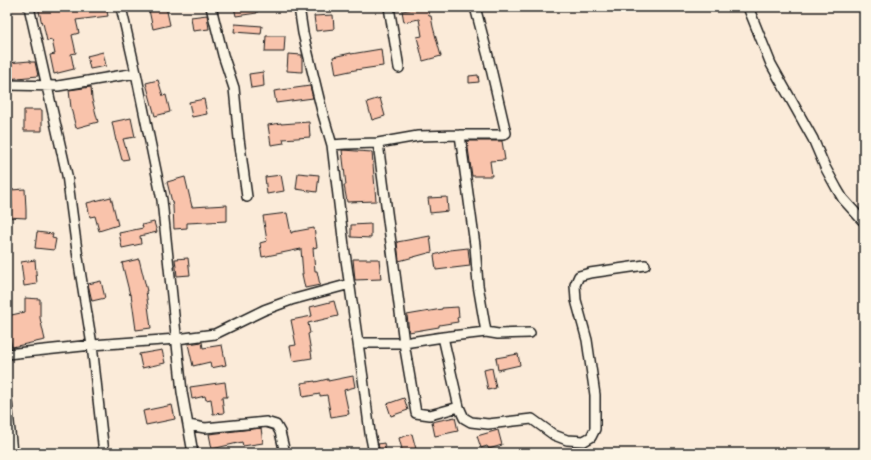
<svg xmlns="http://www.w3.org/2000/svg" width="871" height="460" font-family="'Gochi Hand',sans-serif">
  <rect width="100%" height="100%" fill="#fbebd9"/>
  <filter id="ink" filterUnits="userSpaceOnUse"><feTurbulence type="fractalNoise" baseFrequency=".025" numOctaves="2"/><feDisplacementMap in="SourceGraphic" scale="8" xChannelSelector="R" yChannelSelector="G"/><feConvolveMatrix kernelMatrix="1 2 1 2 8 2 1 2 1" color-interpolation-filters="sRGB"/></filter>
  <g filter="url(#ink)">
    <path fill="#f9c3ab" stroke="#1c1c1c" d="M38,7h68l2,9 -32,4 3,13 -7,2 4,18 -5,1 3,15 -20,5 -4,-19 5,-1 -3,-14 -5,1 -4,-18 -1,1z
      M157,7h9l4,18 -17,4 -4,-19 8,-1z
      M234,7h22l1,6 -21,3z
      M427,7l2,9h2l2,11 8,29 -18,5 -6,-24 5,-1 -3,-17 -15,3 -2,-11z
      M207,15l2,14 -16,2 -2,-14z
      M333,15l1,14 -18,2 -2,-15z
      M235,24l27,2 -1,8 -27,-2z
      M266,36h19l-1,16h-19z
      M381,49l2,17 -28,4 -19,4 -3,-17 18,-4v1z
      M103,52l3,14 -16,3 -3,-13z
      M288,54l14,1v17l-15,-1z
      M30,61v1h5l3,14 -31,3v-16z
      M263,72l1,14 -13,2 -2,-14z
      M478,75l1,7 -10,1v-7z
      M158,80l5,16 3,-1 4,17 -15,4 -9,-33z
      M310,86l3,12 -37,5 -2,-12z
      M91,87l1,12 6,23 -22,6 -5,-20 -2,-18z
      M380,98l5,18 -13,4 -5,-18z
      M204,99l3,15 -15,3 -3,-15z
      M24,110h18v21h-18z
      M131,118l4,19 -12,2 6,20 -7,1 -5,-19h-1l-4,-19z
      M309,122l1,15 -27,2 1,4 -13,2 -3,-20 13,-2v1z
      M467,141h35l3,19 -15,1 2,15h-20z
      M342,150l30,2 4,49 -29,1 -3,-17h2z
      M298,173l21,2 -2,17 -21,-3z
      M281,175l3,16 -17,3 -2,-17z
      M185,177l7,30 35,-2v16l-40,2v5l-13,1 -1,-23 -6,-24z
      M25,189l1,21v8l-19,-1 1,-9h4l-1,-18z
      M111,197l7,28 -19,6 -4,-15 -5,1 -3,-14z
      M447,197l1,14 -18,2 -2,-15z
      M287,213l4,20h1v-1l22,-4 3,19 -4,1 2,23h2l3,14 -15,3 -3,-14h1l-2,-25 -39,8 -2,-14 7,-2 -4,-25z
      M154,222l3,10 -17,4 1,8 -19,4 -3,-15 24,-5 -1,-3z
      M371,224v14l-20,-1v-12z
      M37,232l16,2 -1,4 4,1 -2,11 -19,-2z
      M430,236l2,16 -33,9 -2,-19z
      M468,248l2,18 -34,4 -2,-15 16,-5z
      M188,258l2,17 -13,1 -2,-17z
      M139,259l8,32h-1l5,37 -15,2 -5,-36 -1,1 -8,-32z
      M353,259h26l2,20 -26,1z
      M35,260l2,24 -13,2 -3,-24z
      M101,281l4,17 -13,3 -4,-17z
      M25,298l15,1v19l5,22 -33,7 -5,-21v-10l18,-4z
      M334,301l4,15 -30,7 2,10 -2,1 4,24 -19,3 -3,-15 6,-1 -5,-25 21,-4 -2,-9z
      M458,307l1,10 -2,1 1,4 -19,3v2l-30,5 -2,-17 35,-6v-1z
      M202,342l1,6 19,-3 4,20 -15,3 -1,-6 -17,4 -5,-22z
      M162,350l3,13 -23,5 -3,-14z
      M518,354l2,11 -22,5 -2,-12z
      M492,368l4,20 -8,2 -4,-20z
      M353,376l2,11 -11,3 5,24 -18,3 -4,-22 -7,1v-2l-17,3 -2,-14 14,-2v1l13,-3v2z
      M225,382l2,15h-5l2,16 -11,1 -2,-15 -5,1 -1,-4 -13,3 -2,-12z
      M404,398l4,12 -17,6 -4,-12z
      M172,405l3,14 -29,6 -3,-14z
      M455,417l3,14 -23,5 -3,-14z
      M261,428l2,15 -20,3 -1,-4 -30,7 -3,-15z
      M498,430l4,15 -13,4 -2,-3 -6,2 -4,-12z
      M412,434l4,15 -13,4 -4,-15z
      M384,443l2,10h-6l-2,-9z"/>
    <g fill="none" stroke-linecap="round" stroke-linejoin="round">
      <defs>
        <path id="street" d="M29,7l38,168 11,83 14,87 12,108
          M211,7l12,48 11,33 5,51 8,58
          M299,7l4,26 19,78 10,34 12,101 19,132 7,55 4,20
          M389,7l10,61
          M748,7l23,57 42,75 12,28 12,22 6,10 19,21
          M136,73l26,127 20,192 11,61
          M7,85l51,1 78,-13 -15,-66
          M378,143l26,200 12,70 14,2 29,-8 -16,-70
          M332,145l13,-1 33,-1 40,-7 42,-1h43l3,-2 -18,-77 -13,-49
          M486,332l12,2 32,-1
          M358,343h46l39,-6 43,-5 -8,-47 -3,-40 -15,-110
          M7,354l85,-9 85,-6 38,-5 49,-24 27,-10 59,-16
          M7,401l5,52
          M459,407l5,11 7,4 17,2 44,-5 22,16 13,5 17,1 7,-4 4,-8v-34l-8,-55 -11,-40 -1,-15 4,-9 11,-3 55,-8
          M188,425l17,3 61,-6 10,3 4,7 5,21"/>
      </defs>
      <use href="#street" stroke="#1c1c1c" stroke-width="12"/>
      <use href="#street" stroke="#fcf5e5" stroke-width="9"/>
    </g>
  </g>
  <rect width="871" height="460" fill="none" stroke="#fcf5e5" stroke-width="24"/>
  <rect x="12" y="12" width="847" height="436" fill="none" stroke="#1c1c1c" stroke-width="1.5" filter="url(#ink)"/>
</svg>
